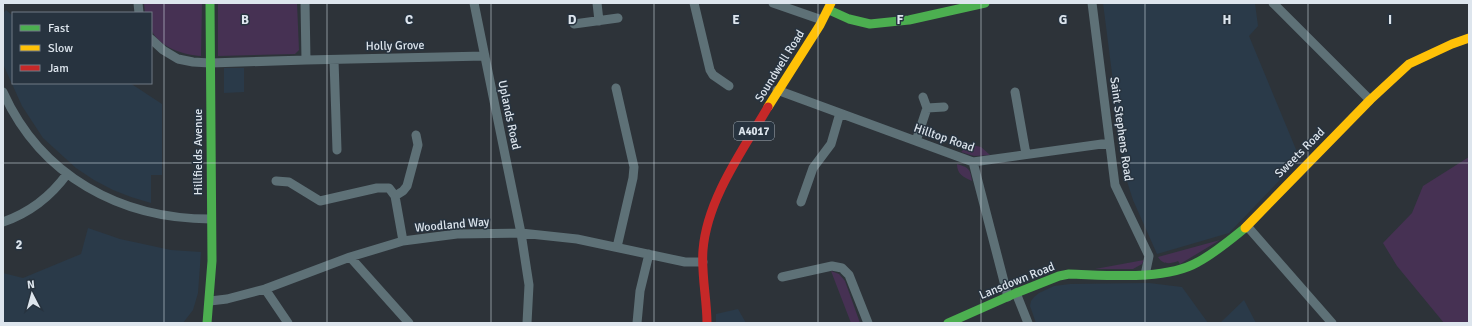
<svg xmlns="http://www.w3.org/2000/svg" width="1472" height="326" font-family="Signika,sans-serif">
  <rect width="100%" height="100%" fill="#2d3339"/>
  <path fill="#2a3a49" d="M1103,3h152l3,23 -9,10 51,123 -71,74 -72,21 -24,-54 -8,-25z
    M6,10l7,6v67h117l32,21v71h-11v28l-20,-6 -18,-7 -19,-10 -18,-12 -33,-30 -21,-32 -19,-42v-51z
    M224,68h20v24l-20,1z
    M88,228l32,11 51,11 30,2 -3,41 -5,17 -10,13h-180v-50l20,5 58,-24z
    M1149,283l33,4 26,36h-172l-6,-17 1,-5 3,-4 5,-4 15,-7 16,-2z
    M1244,300l12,23h-36z
    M738,309l8,14h-30v-9z"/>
  <path fill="#463153" d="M144,3h58l-1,53c-17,-1 -43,-9 -50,-27 -1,-5 0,-11 0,-16h-6z
    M218,3h79l2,47 -4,4 -77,2z
    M972,145l9,2 9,8 -16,1 -13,-4 3,-3z
    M1469,157v166h-25l-47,-57 -14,-23 29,-30 11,-27z
    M957,164c12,4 13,4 15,17 -9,-4 -15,-7 -15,-17z
    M1220,240l-40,24 -2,-3c-8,3 -15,4 -20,-4z
    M1144,260l-2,4 -9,5h-38z
    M831,271l8,3 6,7 15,42h-9z"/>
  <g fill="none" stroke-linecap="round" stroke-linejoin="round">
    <path stroke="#5e7177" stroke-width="9" d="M138,3l1,10
      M474,3l47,230 8,52 -2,38
      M597,3l2,18
      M694,3l16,67 3,5 16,11
      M773,3l49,17
      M1092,3l23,182 34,71 -4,19
      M1273,3l97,97
      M574,24l44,-6
      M151,39l12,11 15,9 15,3 17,1 96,-3 -1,-57
      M306,60l179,-4
      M334,60l3,90
      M616,88l18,79 -1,11 -16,69
      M777,90l196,72 136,-19
      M3,92c38,84 117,127 208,127
      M1015,92l11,62
      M923,97l4,11
      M916,141l11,-33 17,-1
      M973,162l35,135
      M276,181l13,1 31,19 57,-13h12l6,8 8,45
      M395,196l8,-5 4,-5 11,-41 -2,-10
      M801,202l12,-34 18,-24 9,-31
      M3,222c26,-9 48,-26 64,-48
      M1247,226l85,97
      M350,257l59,66
      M782,277l50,-11 10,2 7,7 19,48
      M265,289l23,34
      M1016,293l12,30
      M210,301l17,-2 38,-10 85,-32 53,-16 54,-7 64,-1 56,6 108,23h18
      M637,323l3,-32 9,-37"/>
    <path stroke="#4caf50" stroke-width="9" d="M829,10l20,9 21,5 39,-4 76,-17
      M207,323l5,-62 -2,-258
      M948,323l68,-30 43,-17 10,-2c38,1 96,7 129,-12 17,-9 32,-22 47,-34"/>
    <path stroke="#ffc107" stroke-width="9" d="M768,107l52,-82 11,-22
      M1245,228l125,-128 39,-36 43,-20 17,-6"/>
    <path stroke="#c62828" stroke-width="9" d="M707,323c0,-24 -6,-49 -4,-73 4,-51 40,-100 65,-143"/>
  </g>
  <path fill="none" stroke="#dde5ed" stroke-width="1" stroke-opacity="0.55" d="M164,3v320M327,3v320M491,3v320M654,3v320M818,3v320M981,3v320M1145,3v320M1308,3v320M3,163h1466"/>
  <g text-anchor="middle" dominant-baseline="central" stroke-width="3" stroke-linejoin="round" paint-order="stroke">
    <rect fill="#27333f" stroke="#a6b0b9" stroke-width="1" x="734" y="122" width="40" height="18" rx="3"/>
    <g font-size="11" font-weight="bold" fill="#dde5ed">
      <text x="754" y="131">A4017</text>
    </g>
    <g font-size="12" fill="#dde5ed" stroke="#27333f">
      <text transform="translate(395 46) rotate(-1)">Holly Grove</text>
      <text transform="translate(780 66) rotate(-58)">Soundwell Road</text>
      <text transform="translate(509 115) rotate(78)">Uplands Road</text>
      <text transform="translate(1121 129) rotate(82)">Saint Stephens Road</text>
      <text transform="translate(944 138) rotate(19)">Hilltop Road</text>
      <text transform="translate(198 152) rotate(-90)">Hillfields Avenue</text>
      <text transform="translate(1300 153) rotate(-45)">Sweets Road</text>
      <text transform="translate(452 225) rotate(-5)">Woodland Way</text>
      <text transform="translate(1017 281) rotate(-22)">Lansdown Road</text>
    </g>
  </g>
  <g font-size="13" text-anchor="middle" font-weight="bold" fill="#dde5ed" stroke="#27333f" stroke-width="3" stroke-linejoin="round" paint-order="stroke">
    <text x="245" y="24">B</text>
    <text x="409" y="24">C</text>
    <text x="572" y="24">D</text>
    <text x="736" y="24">E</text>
    <text x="900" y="24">F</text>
    <text x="1063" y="24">G</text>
    <text x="1227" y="24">H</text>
    <text x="1390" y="24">I</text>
    <text x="19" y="249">2</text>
  </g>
  <rect width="1472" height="326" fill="none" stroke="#dde5ed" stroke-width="8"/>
  <rect x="12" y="12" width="140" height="72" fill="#27333f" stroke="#707a85"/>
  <rect x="20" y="25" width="20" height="6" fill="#4caf50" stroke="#707a85"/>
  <text x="48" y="32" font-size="12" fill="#dde5ed">Fast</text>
  <rect x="20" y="45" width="20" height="6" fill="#ffc107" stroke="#707a85"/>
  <text x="48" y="52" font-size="12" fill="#dde5ed">Slow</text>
  <rect x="20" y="65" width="20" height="6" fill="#c62828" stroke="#707a85"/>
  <text x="48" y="72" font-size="12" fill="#dde5ed">Jam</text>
  <g transform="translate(32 294) rotate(354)" stroke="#27333f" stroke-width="3" paint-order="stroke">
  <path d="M0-3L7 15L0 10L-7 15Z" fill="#dde5ed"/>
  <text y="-6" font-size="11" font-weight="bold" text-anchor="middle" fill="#dde5ed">N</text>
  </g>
</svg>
